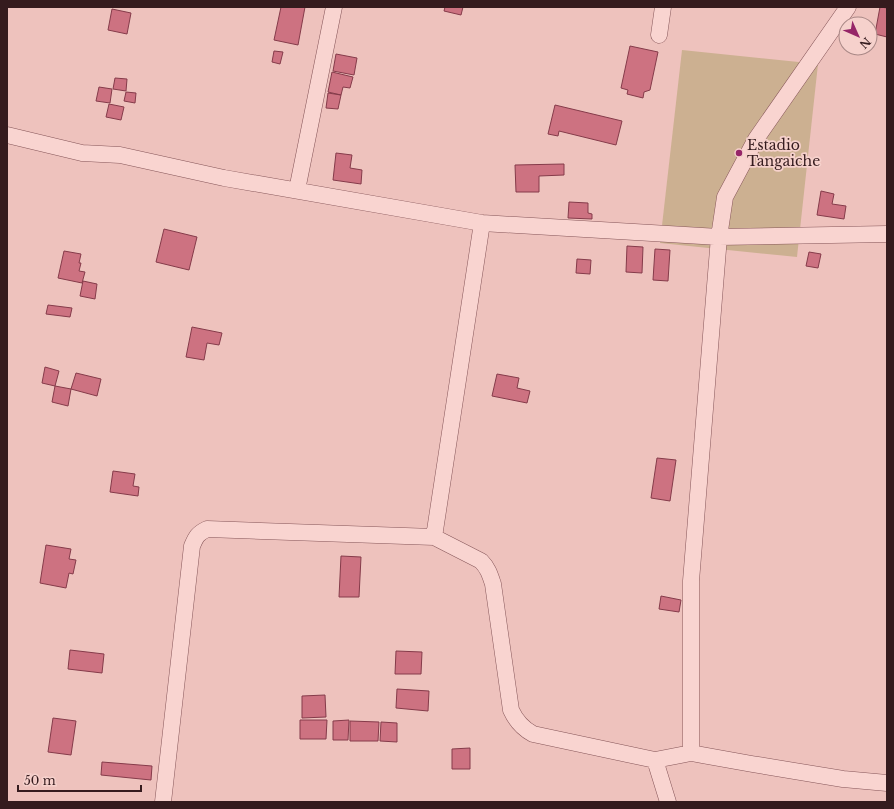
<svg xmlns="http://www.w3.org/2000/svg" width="894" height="809" font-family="'Libre Baskerville',serif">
  <rect width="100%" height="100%" fill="#eec2bd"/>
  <path fill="#ccb091" d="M682,50l136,14 -21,193 -137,-14z"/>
  <path fill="#cd7281" stroke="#853b4a" d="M281,7h24l-7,38 -24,-5z
    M445,7h18l-2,8 -17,-4z
    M880,7l7,1v29l-12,-3z
    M112,9l19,4 -4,21 -19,-4z
    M630,46l28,6 -8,38 -6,2 -1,6 -16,-4 1,-4 -7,-2z
    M274,51l9,1 -3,12 -8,-2z
    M336,54l21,4 -3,17 -21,-4z
    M332,72l21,5 -3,11 -7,-1 -2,8 -13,-3z
    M115,78l12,1 -1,12 -13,-2z
    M99,87l13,2 -2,14 -14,-2z
    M126,92l10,1 -1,10 -11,-2z
    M328,93l13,2 -3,14 -12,-1z
    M109,104l15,3 -3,13 -15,-3z
    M555,105l67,16 -6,24 -57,-14 -1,5 -10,-2z
    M336,153l16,2 -2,13 12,2 -1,14 -28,-4z
    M564,164v11l-25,1v16h-23l-1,-27z
    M821,191l13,3 -2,10 14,2 -2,13 -27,-4z
    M569,202l19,1v10l4,1v5l-24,-1z
    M164,229l33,8 -8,33 -33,-8z
    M627,246l16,1 -1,26 -16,-1z
    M655,249l15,1 -2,31 -15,-1z
    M64,251l17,3 -2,9h2l-2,8 6,1 -3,11 -24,-5z
    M809,252l12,2 -3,14 -12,-2z
    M577,259l14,1 -1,14 -14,-1z
    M83,281l14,3 -2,15 -15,-3z
    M48,305l24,3 -2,9 -24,-3z
    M192,327l30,6 -3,12 -12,-2 -3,17 -18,-3z
    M45,367l14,4 -4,15 -13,-3z
    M76,373l25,6 -4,17 -26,-7z
    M497,374l22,4 -2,10 13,3 -3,12 -35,-7z
    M55,386l16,3 -3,17 -16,-4z
    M657,458l19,2 -6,41 -19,-3z
    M113,471l22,3 -2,12 6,1 -1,9 -28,-4z
    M46,545l25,4 -2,10 7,1 -3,14 -4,-1 -3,15 -26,-5z
    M341,556l20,1 -2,40h-20z
    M661,596l20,4 -2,12 -20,-3z
    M70,650l34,4 -2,19 -34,-4z
    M396,651l26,1 -1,22h-26z
    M397,689l32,2 -1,20 -32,-3z
    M325,695l1,22 -24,1v-22z
    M53,718l23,3 -5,34 -23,-3z
    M300,720h27l-1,19h-26z
    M349,720l-1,20h-15v-19z
    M350,721l29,1 -1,19h-28z
    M381,722l16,1v19l-17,-1z
    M470,748v21h-18v-20z
    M102,762l50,4 -1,14 -50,-5z"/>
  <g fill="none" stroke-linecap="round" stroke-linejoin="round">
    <defs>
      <path id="street" d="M659,35l4,-28
        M7,135l75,18 38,2 104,23 258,45 237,14 168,-3
        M297,190l37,-183
        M434,537l48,-314
        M691,753l61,11 91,15 44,4
        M655,760l36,-7v-172l28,-344 6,-40 31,-58 92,-132
        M163,802l29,-256c4,-9 5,-12 15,-17l227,8 47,24c7,7 9,14 12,23l18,126c5,11 11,18 22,24l122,26 13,42"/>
    </defs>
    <use href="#street" stroke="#865659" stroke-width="17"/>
    <use href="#street" stroke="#f9d4d0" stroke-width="16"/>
  </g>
  <circle fill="#962568" stroke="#f6d1cc" stroke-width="1.5" cx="739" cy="153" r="4"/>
  <g text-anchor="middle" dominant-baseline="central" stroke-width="3.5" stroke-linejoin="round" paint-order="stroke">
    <g font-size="14" fill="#351b1e" stroke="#f6d1cc" text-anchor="start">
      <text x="747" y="145">Estadio<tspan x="747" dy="16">Tangaiche</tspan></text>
    </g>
  </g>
  <rect width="894" height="809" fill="none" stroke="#351b1e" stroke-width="16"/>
  <g transform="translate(858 36) rotate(135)"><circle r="19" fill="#f6d1cc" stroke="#a98886"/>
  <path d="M0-3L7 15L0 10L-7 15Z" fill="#962568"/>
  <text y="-6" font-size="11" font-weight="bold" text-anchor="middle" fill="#351b1e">N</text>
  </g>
  <path d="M18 785v6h123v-6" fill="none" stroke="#351b1e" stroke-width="2"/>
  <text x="24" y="785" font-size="12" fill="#351b1e" stroke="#f6d1cc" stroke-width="3" paint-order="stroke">50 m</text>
</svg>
